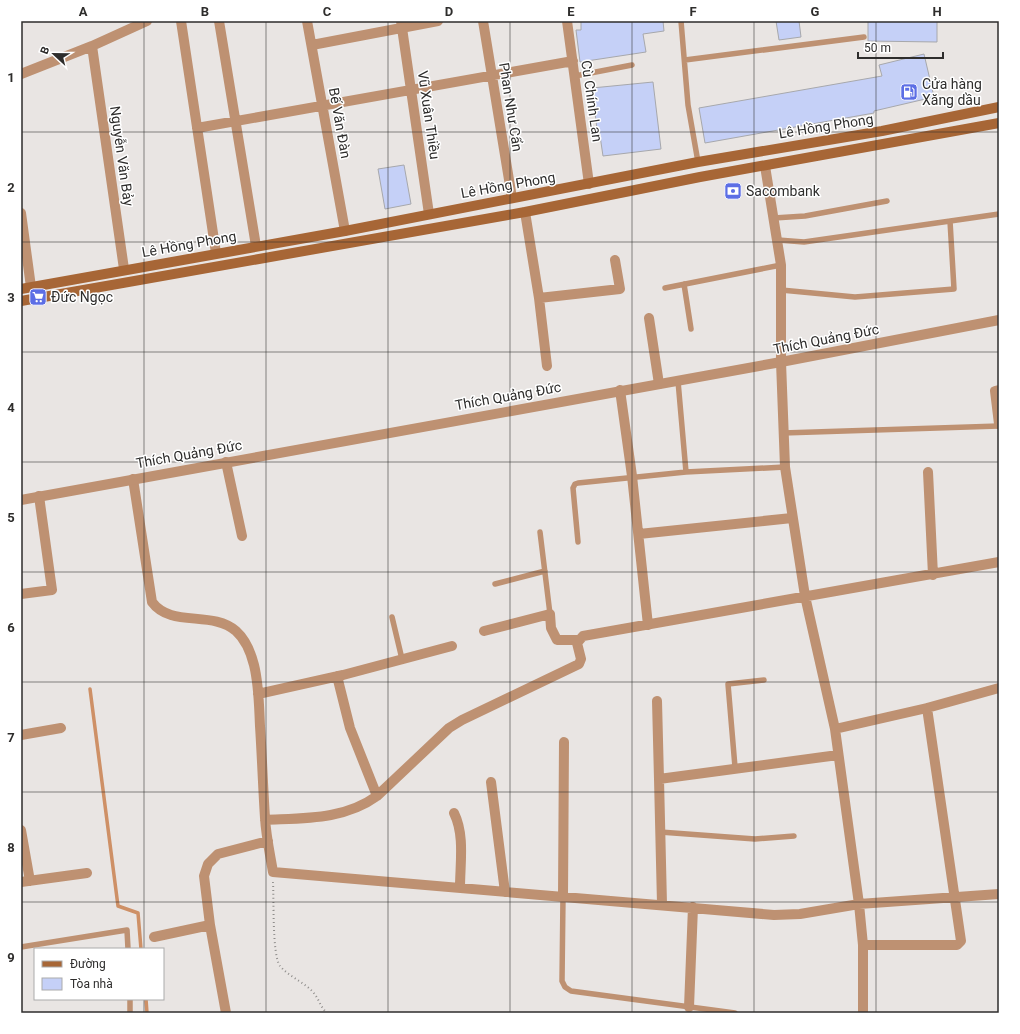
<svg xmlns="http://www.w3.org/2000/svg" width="1020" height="1034" font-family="Roboto,sans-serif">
  <rect width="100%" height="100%" fill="#e9e5e3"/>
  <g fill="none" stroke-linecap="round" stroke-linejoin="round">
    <path stroke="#ce9066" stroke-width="3.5" d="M90,689l28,217 20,7 3,36
      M146,999l1,14"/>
  </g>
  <path fill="#c5d0f7" stroke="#a7a8ac" d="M581,21h82l1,10 -21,3 3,18 -66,10 -4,-32h5z
    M776,21h23l2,16 -22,3z
    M868,21h69v21l-69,-1z
    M924,54l10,43 -60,14v2l-169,30 -6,-35 183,-32 -3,-11z
    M653,82l8,67 -58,7 -4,-27h-2l-5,-41z
    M404,165l7,39 -26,5 -7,-40z"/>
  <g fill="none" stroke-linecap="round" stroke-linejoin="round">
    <path stroke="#908e8c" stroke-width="2" stroke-dasharray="1 3" stroke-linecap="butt" d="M273,882c1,17 -1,73 7,84 8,10 22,15 32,25 7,7 8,16 15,22"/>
    <path stroke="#be9172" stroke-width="5.5" d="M681,21l7,84 10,57
      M685,60l179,-23
      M575,76l57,-11
      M774,218l31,-2 82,-15
      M778,240l26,2 195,-28
      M684,284l7,45
      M665,288l116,-23
      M781,290l74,7 99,-8 -4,-68
      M678,381l8,91
      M783,433l216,-7
      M540,532l10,82
      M578,542l-5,-54 2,-4 3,-1 108,-11 99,-5
      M495,584l50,-13
      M392,617l10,42
      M735,767l-7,-83 36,-4
      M660,832l95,7 39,-3
      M563,897l-1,84 3,6 6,4 164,22
      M21,947l106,-17 1,19
      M130,999v14"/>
    <path stroke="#be9172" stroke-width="10" d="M181,21l35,232
      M219,21l37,225
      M307,21l38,210
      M401,21l28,193
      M483,21l29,177
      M567,21l22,163
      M312,45l126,-24
      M92,46l32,223
      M21,74l71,-28 55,-25
      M197,128l376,-67
      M765,166l16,99v97l4,105 20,129 30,133 24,175 4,41v68
      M525,212l14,86 81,-9 -5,-29
      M21,213l10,74
      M539,298l8,68
      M649,318l10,66
      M620,390l12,86 16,149
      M999,390l-4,1 4,33
      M226,462l16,74
      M928,472l5,103
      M133,479l19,123c19,26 60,8 84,29 10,9 15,22 18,34 5,20 5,41 6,61 2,31 3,61 5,92 1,18 5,36 8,54l501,43 26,-1 59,-10 140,-10
      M639,534l153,-16
      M21,594l31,-4 -13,-94
      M484,631l66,-17 1,14 6,12h21
      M337,676l13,52 27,68
      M258,694l85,-19 109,-29
      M657,701l2,78
      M835,729l92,-21 72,-20
      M21,735l40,-7
      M491,782l14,110
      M454,813c11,22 6,51 6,75
      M265,820c39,-2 79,0 112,-24l72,-68 13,-8 117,-56 2,-5 -4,-16 6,-7 416,-74
      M21,830l9,51
      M21,882l66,-9
      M563,897l1,-155
      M662,904l-3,-125 179,-24
      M154,937l56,-12
      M863,945h94l4,-4 -34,-233
      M689,1007l4,-100
      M226,1013l-16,-88 -6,-49 4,-12 10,-10 50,-13"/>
    <path stroke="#be9172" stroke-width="10" d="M21,500l760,-138 218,-42"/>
    <path stroke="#a76636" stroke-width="10" d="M21,289l324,-58 353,-69 184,-31 117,-24
      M21,301l504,-89 175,-35 299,-54"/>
  </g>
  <path fill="none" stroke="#2e2d2c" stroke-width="1" stroke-opacity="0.55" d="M144,21v928M266,21v992M388,21v992M510,21v992M632,21v992M754,21v992M876,21v992M21,132h978M21,242h978M21,352h978M21,462h978M21,572h978M21,682h978M21,792h978M21,902h978M144,999v14"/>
  <defs>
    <symbol id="fuel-square" viewBox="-11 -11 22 22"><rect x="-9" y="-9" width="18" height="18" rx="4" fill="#5c6ee5" stroke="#fff"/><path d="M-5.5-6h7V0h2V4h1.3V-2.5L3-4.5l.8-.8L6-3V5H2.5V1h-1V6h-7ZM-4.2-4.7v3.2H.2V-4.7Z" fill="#fff"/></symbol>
    <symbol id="bank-square" viewBox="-11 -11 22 22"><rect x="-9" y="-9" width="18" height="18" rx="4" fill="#5c6ee5" stroke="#fff"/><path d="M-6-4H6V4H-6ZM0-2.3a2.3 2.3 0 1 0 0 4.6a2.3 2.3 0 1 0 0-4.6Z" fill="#fff"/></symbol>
    <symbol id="supermarket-square" viewBox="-11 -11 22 22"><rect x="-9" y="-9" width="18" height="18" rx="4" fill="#5c6ee5" stroke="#fff"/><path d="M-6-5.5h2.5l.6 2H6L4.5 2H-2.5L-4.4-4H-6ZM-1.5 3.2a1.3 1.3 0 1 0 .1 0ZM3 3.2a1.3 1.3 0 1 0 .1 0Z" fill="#fff"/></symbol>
  </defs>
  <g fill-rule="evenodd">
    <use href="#fuel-square" x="899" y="82" width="20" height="20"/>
    <use href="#bank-square" x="723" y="181" width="20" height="20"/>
    <use href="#supermarket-square" x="28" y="287" width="20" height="20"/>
  </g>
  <g text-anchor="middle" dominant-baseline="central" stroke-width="3" stroke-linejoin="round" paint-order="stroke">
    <g font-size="14" fill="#2e2d2c" stroke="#fff" text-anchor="start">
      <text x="922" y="84">Cửa hàng<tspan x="922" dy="16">Xăng dầu</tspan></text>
      <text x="746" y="191">Sacombank</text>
      <text x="51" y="297">Đức Ngọc</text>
    </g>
    <g font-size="14" fill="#2e2d2c" stroke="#fff">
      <text transform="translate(592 101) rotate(82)">Cù Chính Lan</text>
      <text transform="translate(511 107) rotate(81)">Phan Như Cẩn</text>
      <text transform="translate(429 115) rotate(82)">Vũ Xuân Thiều</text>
      <text transform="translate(340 123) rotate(80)">Bế Văn Đàn</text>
      <text transform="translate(826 126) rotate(-9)">Lê Hồng Phong</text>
      <text transform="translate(122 156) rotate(82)">Nguyễn Văn Bảy</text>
      <text transform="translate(508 185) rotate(-10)">Lê Hồng Phong</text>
      <text transform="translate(189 244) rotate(-10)">Lê Hồng Phong</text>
      <text transform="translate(826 339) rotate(-11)">Thích Quảng Đức</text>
      <text transform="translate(508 396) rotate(-10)">Thích Quảng Đức</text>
      <text transform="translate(189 454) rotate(-10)">Thích Quảng Đức</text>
    </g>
  </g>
  <rect width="1020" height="1034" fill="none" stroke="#ffffff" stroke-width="44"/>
  <rect x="34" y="948" width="130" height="52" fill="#ffffff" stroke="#ababab"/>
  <rect x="42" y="961" width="20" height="6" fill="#a76636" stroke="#ababab"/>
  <text x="70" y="968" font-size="12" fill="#2e2d2c">Đường</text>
  <rect x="42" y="978" width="20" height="12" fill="#c5d0f7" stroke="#ababab"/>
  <text x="70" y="988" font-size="12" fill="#2e2d2c">Tòa nhà</text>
  <g transform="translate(54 54) rotate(292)" stroke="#ffffff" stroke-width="3" paint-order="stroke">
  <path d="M0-3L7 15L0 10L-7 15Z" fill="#2e2d2c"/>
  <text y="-6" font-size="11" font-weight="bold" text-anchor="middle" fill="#2e2d2c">B</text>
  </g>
  <path d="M858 52v6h85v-6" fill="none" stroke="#2e2d2c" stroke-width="2"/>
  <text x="864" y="52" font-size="12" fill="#2e2d2c" stroke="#ffffff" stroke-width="3" paint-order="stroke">50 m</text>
  <rect x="22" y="22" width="976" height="990" fill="none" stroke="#2e2d2c" stroke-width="1.5"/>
  <g font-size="13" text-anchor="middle" font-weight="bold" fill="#2e2d2c">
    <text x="83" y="16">A</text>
    <text x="205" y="16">B</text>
    <text x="327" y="16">C</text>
    <text x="449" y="16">D</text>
    <text x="571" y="16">E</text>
    <text x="693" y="16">F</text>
    <text x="815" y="16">G</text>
    <text x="937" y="16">H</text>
    <text x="11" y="82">1</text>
    <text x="11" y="192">2</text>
    <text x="11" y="302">3</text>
    <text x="11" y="412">4</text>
    <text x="11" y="522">5</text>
    <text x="11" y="632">6</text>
    <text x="11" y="742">7</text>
    <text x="11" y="852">8</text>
    <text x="11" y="962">9</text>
  </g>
</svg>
